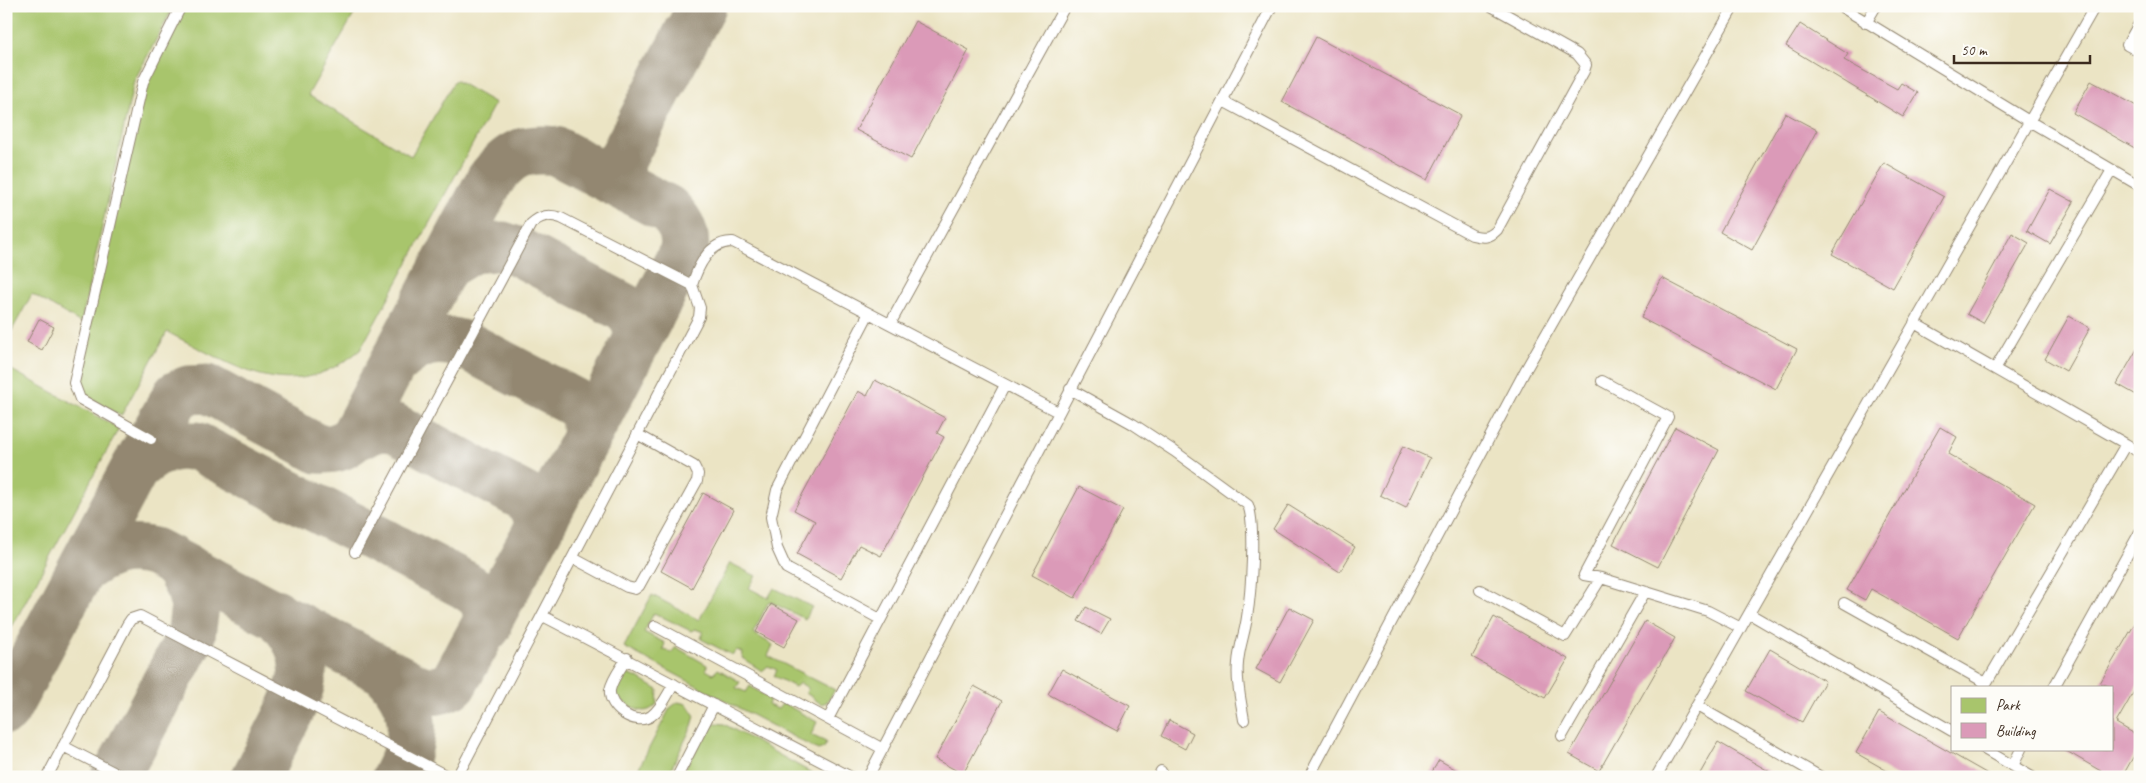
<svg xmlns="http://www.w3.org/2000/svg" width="2146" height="783" font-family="Caveat,sans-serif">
  <rect width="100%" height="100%" fill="#fdfcf7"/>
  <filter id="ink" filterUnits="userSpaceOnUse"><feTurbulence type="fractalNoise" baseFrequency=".02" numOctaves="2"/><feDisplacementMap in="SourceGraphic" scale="10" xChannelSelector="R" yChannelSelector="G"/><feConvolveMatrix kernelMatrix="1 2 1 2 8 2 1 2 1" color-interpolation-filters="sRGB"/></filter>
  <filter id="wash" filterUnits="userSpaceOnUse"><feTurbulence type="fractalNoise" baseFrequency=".0096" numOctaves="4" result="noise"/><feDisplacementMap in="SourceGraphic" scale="20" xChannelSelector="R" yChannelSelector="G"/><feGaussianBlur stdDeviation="1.12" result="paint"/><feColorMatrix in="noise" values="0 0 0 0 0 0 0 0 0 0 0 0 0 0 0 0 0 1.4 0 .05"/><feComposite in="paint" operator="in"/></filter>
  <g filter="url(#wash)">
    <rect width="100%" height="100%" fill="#ebe4c4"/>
    <path fill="#a8c56c" stroke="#727845" d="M6,6h168l-40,75 -53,242 -49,-29 -26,47z
      M185,6h167l5,3 -49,86 103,61 44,-76 40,23 -135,247c-71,58 -124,16 -193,-18l-46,84 -39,-23v-33l66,-284z
      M6,367l113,61 -113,210z
      M730,563l26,13 -7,12 19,10 6,-10 38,19 -7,12 -36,-18 -16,32 20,12 -5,11 67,34 -8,12 -6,2 -15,-11 2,-5 -8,-5 -5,4 -21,-11 3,-6 -9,-4 -6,5 -20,-13 1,-5 -6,-3 -5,5 -31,-16 2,-7 -8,-3 -4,2 -37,-18 -10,19 21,11 -2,6 8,4 5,-6 31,18 -1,5 7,4 5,-5 22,13 -4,6 10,4 4,-6 20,13 -2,6 10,4 5,-6 34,19 -6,13 15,7 -2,6 -6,2 -194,-103 28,-52 47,25z
      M627,674l11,4 20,12 -1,14c-14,15 -26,2 -41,-7l-3,-9 8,-11z
      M678,702l9,2 8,12 -3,10 -25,51h-33l36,-69z
      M716,723l8,1 95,53h-138l25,-49z"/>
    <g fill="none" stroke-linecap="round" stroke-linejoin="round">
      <path stroke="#938771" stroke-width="49" d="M611,180l91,-174
        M446,265l26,-16 31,-3 14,5 106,56c11,9 16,19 14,34
        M395,362c24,-22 41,-27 72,-16l112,59 6,10 2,22
        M354,437l25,-10 16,1 130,69c11,10 13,18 13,33
        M134,470c20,-19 35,-26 62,-24l269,139c19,12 23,18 22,42
        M385,672c33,35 33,64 11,105
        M6,710l128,-240 43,-75 11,-5 20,-1 110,60c16,1 25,-2 36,-12l136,-257c19,-26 33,-33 66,-29l111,58c13,12 20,24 17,42l-146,279 -85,154c-13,7 -21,9 -36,4l-263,-136c-32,-7 -47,-1 -73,18
        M115,777l76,-141 4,-30 -4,-15 -12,-23 -10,-9
        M256,777c10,-19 19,-37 29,-56 23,-45 28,-69 -10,-108"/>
    </g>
    <g id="blocks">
      <path fill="#db9ab8" d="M915,21l54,29 -58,109 -55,-29z
        M1800,24l48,30 -4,6 53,29 4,-6 17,10 -15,24 -117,-71z
        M1316,37l145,78 -34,65 -145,-78z
        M2091,81l49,27v43l-67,-38z
        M1785,113l32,17 -65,120 -32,-18z
        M1884,163l60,34 -51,91 -61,-34z
        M2050,189l24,13 -24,42 -23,-13z
        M2012,233l17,10 -46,80 -16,-9z
        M1662,278l135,71 -21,40 -135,-71z
        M2069,316l21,12 -24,43 -21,-12z
        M39,319l15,8 -12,23 -15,-8z
        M2140,344v53l-23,-13z
        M875,380l70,38 -8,15 7,4 -63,119 -22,-11 -18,33 -44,-24 18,-33 -21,-11 64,-119 9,5z
        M1675,427l44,23 -61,117 -45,-23z
        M1940,427l17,10 -9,17 87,50 -77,134 -87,-49 -6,11 -18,-10z
        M1403,446l27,12 -24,50 -26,-13z
        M1079,487l44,23 -48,88 -43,-23z
        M703,493l31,17 -42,78 -31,-17z
        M1288,505l67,42 -15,25 -67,-43z
        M771,604l28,15 -15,28 -28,-15z
        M1086,607l24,12 -9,15 -23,-13z
        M1289,607l25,13 -34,62 -24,-13z
        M2140,615v66l-24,42 24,14v8l-18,32h-11l-48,-28h49v-62l-12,-4z
        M1494,617l74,42 -23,39 -73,-41z
        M1645,621l30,17 -76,133 -30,-17z
        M1770,649l55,32 -23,41 -56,-31z
        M1062,669l68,37 -13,25 -69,-37z
        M974,686l28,15 -39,73 -28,-15z
        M1879,712l114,65h-95l-42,-24z
        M1169,720l24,13 -8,16 -24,-13z
        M1718,742l61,35h-81z
        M1439,760l30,17h-40z"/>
    </g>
  </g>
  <g filter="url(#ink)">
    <use href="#blocks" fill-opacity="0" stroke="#938771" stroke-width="1"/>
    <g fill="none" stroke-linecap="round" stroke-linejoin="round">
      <defs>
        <path id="service" d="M1840,6l189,115 111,65
          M2140,22l-13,23 13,7
          M1866,23l10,-17
          M1223,101l249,134c12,3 17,3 25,-5l87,-159 2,-6 -9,-11 -86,-48
          M869,313l-92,177 -6,27 6,31 9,20 94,51
          M1914,323l212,121 -142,243
          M890,324l175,-318
          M1995,369l117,-199
          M1602,381l66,36 -84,158 17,3 107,33 33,17
          M1070,389l63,35 41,27 74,54c8,20 3,89 -1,112 -2,16 -8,30 -9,46 -2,19 3,38 6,57
          M151,439l-71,-40 -6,-16 69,-301 38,-76
          M2126,444l14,9
          M355,552l176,-328c10,-9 18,-10 30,-6l131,67
          M573,558l54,29 8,2 4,-3 58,-105 1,-7 -4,-8 -57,-32
          M1480,590l85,46 36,-58
          M1844,603l142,80
          M1750,614l202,117
          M543,616l308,161
          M655,626l228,123
          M627,658c-6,10 -15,21 -17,32 -2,18 25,37 41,26 11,-8 16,-21 23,-32
          M2054,687l86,-155
          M1697,706l124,71
          M828,719l177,-334
          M1562,736l83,-144
          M63,746l60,31
          M1984,749l48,28
          M2013,766l8,-17
          M47,777l80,-152 4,-6 9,-3 309,161
          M457,777l242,-460 1,-9 -8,-23c6,-19 18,-44 41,-43l325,170
          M677,777l37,-72
          M868,777l404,-771
          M1158,777l3,-6
          M1309,777l216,-406 209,-365
          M1656,777l439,-771"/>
      </defs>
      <use href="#service" stroke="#938771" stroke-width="12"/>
      <use href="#service" stroke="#fff" stroke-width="10"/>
    </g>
  </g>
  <rect width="2146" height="783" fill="none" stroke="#fdfcf7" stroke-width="25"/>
  <rect x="1951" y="686" width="162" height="65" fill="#fdfcf7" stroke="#afa8a0"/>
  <rect x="1961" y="698" width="25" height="15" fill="#a8c56c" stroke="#afa8a0"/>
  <text x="1996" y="710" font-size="15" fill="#3b2a1e">Park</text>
  <rect x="1961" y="723" width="25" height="15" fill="#db9ab8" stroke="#afa8a0"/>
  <text x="1996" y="736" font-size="15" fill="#3b2a1e">Building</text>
  <path d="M1954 55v8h136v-8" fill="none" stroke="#3b2a1e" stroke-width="2.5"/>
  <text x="1961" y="55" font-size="15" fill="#3b2a1e" stroke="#fdfcf7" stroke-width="4" paint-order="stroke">50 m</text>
</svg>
